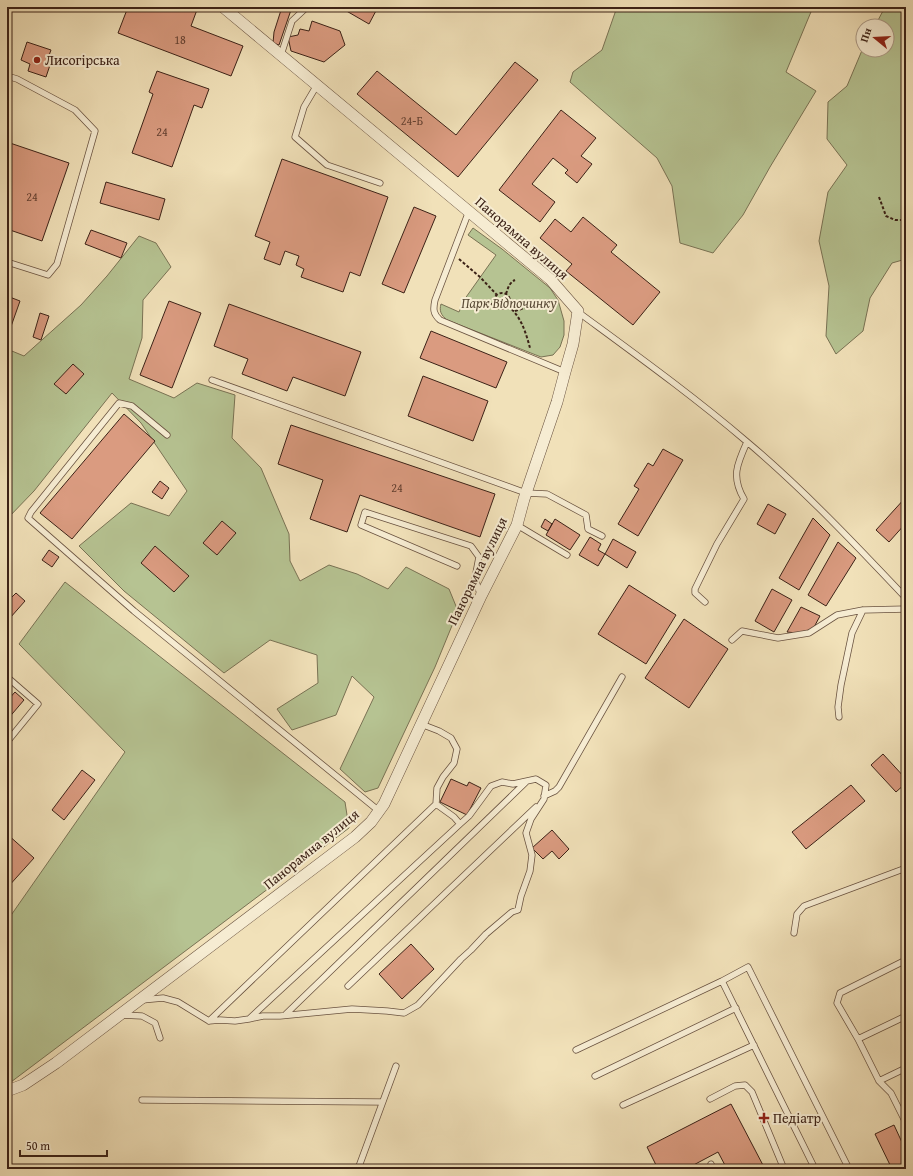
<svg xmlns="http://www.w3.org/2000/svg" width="913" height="1176" font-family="'Gentium Book Plus',serif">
  <rect width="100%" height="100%" fill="#f1e1b9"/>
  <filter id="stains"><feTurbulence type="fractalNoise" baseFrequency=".005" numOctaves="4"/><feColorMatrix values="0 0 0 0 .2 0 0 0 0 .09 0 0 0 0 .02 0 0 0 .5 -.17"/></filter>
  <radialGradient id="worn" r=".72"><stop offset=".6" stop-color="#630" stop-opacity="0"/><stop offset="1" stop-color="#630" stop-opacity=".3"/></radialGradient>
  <path fill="#b6c392" stroke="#797254" d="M617,7h196l-27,65 30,19 -46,76 -27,48 -30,38 -33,-10 -8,-57 -15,-28 -87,-76 3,-10 29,-22z
    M885,7h21v252l-14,4 -22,35 -7,33 -27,23 -10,-18 3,-50 -10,-45 9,-49 19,-27 -20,-26 1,-37 19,-16 16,-38v2h24v-24h-12z
    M473,228l29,21 48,39 8,12 6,21v14l-4,12 -7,8 -12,2 -94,-37c-6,-5 -8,-9 -6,-16l18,8 5,-12 32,-45 -28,-20z
    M139,236l17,7 15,24 -28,33 -1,38 -13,41 45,19 23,-15 38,12 -3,43 29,30 28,66 1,27 10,20 29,-16 28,9 31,15 18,-22 43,22 9,22 -23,56 -57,121 -13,4 -25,-23 34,-72 -22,-21 -16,39 -44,15 -15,-21 41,-26 -1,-28 -47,-15 -46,33 -100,-82 -45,-45 52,-43 38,13 18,-25 -46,-68 -29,-30 -78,98 -27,28v-130l2,-6 -2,-4v-30l17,7 57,-51 26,-29z
    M65,582l280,220 4,26 -342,257v-164l118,-169 -106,-108z"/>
  <path fill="#da9b80" stroke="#3c2217" d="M128,7h70l-7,19 52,20 -12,30 -113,-43z
    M282,7h10l-13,38 -6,-2 1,-11z
    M344,7h22l4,2 1,-2h7l-9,17 -26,-15z
    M312,21l28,10 5,14 -21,17 -33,-11 -3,-14 10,-2 2,-6 9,2z
    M27,42l24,8 -3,8 4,1 -6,18 -18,-6 2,-7 -9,-4z
    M515,62l23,18 -80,97 -101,-83 20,-23 79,64z
    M157,71l52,18 -7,19 -8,-3 -22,62 -40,-14 21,-59 -4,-2z
    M561,110l35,28 -15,18 11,8 -15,19 -12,-10 3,-3 -15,-12 -21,26 23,18 -15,20 -41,-32z
    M7,142l62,21 -27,78 -35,-12z
    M282,159l106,38 -28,79 -10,-4 -7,20 -42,-15 3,-8 -8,-4 3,-9 -14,-5 -5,14 -16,-6 6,-17 -15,-6z
    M106,182l59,17 -6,21 -59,-17z
    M414,207l22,9 -32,77 -22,-9z
    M583,217l34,28 -6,7 49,40 -27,33 -67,-54 6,-7 -32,-26 15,-19 16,13z
    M91,230l36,13 -6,15 -36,-14z
    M7,296l13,5 -12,34h-1z
    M169,301l32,12 -29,75 -32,-13z
    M229,304l132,48 -16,44 -52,-19 -6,14 -45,-17 6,-15 -34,-13z
    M40,313l9,3 -8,24 -8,-3z
    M431,331l76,31 -11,26 -76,-30z
    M73,364l11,10 -18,20 -12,-10z
    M423,376l65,25 -15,40 -65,-25z
    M124,414l31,27 -83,98 -32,-26z
    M291,425l204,69 -15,43 -120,-42 -13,37 -37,-13 13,-39 -45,-16z
    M663,449l20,11 -45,76 -20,-12 21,-35 -5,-3 14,-23 5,3z
    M160,481l9,7 -7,11 -10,-7z
    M906,497v26l-17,19 -13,-12z
    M768,504l18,10 -11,20 -18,-10z
    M813,518l17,17 -31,55 -20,-12z
    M545,519l7,5 -4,7 -7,-4z
    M555,519l25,16 -10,15 -24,-15z
    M222,521l14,12 -19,22 -14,-12z
    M590,537l11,7 -3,6 7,4 -7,12 -19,-11z
    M613,539l23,13 -9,16 -22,-14z
    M838,542l18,16 -30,48 -18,-11z
    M155,546l34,30 -15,16 -33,-29z
    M49,550l10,7 -7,10 -10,-7z
    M629,585l47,30 -30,49 -48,-30z
    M772,589l20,11 -18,32 -19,-11z
    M16,593l9,8 -15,17 -3,-2v-14z
    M801,607l19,9 -7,13 -16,4 -10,-1z
    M684,619l44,30 -39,59 -44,-30z
    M15,692l9,8 -17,20v-19z
    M883,754l23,25v4l-10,9 -25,-27z
    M82,770l13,10 -31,40 -12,-10z
    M451,779l16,7 2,-4 12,6 -14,27 -27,-13z
    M851,785l14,16 -59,48 -14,-17z
    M552,830l17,19 -10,10 -7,-8 -9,8 -11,-11z
    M7,834l27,24 -27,30z
    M411,944l23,25 -32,30 -23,-25z
    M731,1104l34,65h-38l-9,-17 -32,17h-28l-11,-22z
    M894,1125l12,26v18h-14l-17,-35z"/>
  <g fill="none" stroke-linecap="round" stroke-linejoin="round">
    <defs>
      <path id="service" d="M281,55l11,-34 15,-14
        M7,76l10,3 58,31 20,21 -38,133 -9,11 -41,-13
        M317,85l-13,22 -9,30 32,28 53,18
        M469,211l-34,89c-2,9 -2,14 5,20l125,52
        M578,312c57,42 114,83 168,129 57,48 109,103 160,157
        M212,380l314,113 21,1 39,21 2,14 14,7
        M167,435l-35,-29 -13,-3 -88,109 -3,6 106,93 245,200
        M517,525l50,30
        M457,566l-96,-41 4,-13 106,34 8,11 -4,21 5,16
        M705,602l-10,-9v-4l22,-45 27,-45c-13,-22 -7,-35 3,-57
        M732,640l10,-9 36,7 31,-5 28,-18 26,-5 43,-1
        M7,677l31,27 -31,38
        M839,717l-1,-10 3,-22 11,-52 11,-23
        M544,796l11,-5 4,-4 63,-110
        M794,933l3,-19 7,-8 102,-38
        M906,960l-66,33 -3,10 21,36 21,42 27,-13
        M722,981l93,188
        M348,986l188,-179
        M142,1000l21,-2 15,4 31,19 11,-1 15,1 14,-2 14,-3h17l72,-7 35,2 17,2 14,-8 43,-46 10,-9 15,-16 26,-22 6,-2 3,-14 9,-25 2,-16 -6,-22 5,-14 13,-20 2,-14 -10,-6 -23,5 -11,-2 -11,4 -22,30 -9,8 -6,-7 -18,-13 1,-16 6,-11 11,-14 3,-14 -6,-11 -12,-7 -18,-7
        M286,1014l240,-232
        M121,1015l21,1 13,7 5,15
        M250,1018l210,-194
        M209,1021l227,-217
        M858,1039l48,-23
        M576,1050l146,-69 26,-14 101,202
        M595,1076l141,-68
        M879,1081l12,12 15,30
        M710,1099l25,-13 10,-1 7,7 32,77
        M142,1100l240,2
        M623,1105l131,-60
        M711,1164l2,5
        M358,1169l38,-103"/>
      <path id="minor" d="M7,1091l16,-6 33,-22 299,-226 16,-15 13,-18 97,-208 36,-71 7,-26 33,-97 8,-30 8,-28 5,-33 -28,-32 -327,-272"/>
    </defs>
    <use href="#service" stroke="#695240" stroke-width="7"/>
    <use href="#minor" stroke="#695240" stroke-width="12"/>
    <path stroke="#3c2217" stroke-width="2" stroke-dasharray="3 2" stroke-linecap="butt" d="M879,197l7,19 9,4h11
      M459,259l21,18 17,18
      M494 301a8 8 0 1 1 16 0a8 8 0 1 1-16 0Z
      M506,294c2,-6 3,-11 9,-14
      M508,306c13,10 18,27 22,42
      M476,309l9,-2 9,-4
      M515,311l34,-11"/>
    <use href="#service" stroke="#f6ecd2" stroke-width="5.5"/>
    <use href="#minor" stroke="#f6ecd2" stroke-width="11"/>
  </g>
  <g fill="#8f2418" stroke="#f6ecd2" stroke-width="1.5">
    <circle cx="37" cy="60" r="4"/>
    <path d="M762 1112h4v4h4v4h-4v4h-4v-4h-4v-4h4z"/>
  </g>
  <g text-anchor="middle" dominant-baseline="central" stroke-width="4" stroke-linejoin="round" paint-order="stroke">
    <g font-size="12" fill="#644031">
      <text x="180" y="39">18</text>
      <text x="412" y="120">24-Б</text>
      <text x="162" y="131">24</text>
      <text x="32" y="196">24</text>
      <text x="397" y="487">24</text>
    </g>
    <g font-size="14" fill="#3c2217" stroke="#f6ecd2" text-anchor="start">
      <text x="45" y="60">Лисогірська</text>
      <text x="773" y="1118">Педіатр</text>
    </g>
    <g font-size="14" fill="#3c2217" stroke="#f6ecd2">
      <text transform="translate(522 238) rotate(41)">Панорамна вулиця</text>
      <text transform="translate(477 571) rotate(-64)">Панорамна вулиця</text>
      <text transform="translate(311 849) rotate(-39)">Панорамна вулиця</text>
    </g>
    <g font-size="14" font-style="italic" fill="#5a4a36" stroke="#f6ecd2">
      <text x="509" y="303">Парк Відпочинку</text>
    </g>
  </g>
  <rect width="913" height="1176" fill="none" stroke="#f1e1b9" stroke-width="24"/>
  <rect x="8" y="8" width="897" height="1160" fill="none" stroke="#3c2217" stroke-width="2"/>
  <rect x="12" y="12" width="889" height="1152" fill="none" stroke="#3c2217"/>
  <g transform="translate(875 38) rotate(288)"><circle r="19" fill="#f6ecd2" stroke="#ac9b87"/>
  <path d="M0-3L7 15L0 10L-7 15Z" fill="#8f2418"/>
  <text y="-6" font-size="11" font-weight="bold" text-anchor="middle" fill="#3c2217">Пн</text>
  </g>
  <path d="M20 1150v6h87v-6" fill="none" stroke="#3c2217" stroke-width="2"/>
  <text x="26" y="1150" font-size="12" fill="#3c2217" stroke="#f6ecd2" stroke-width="3" paint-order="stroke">50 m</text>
  <rect width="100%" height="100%" filter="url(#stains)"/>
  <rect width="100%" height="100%" fill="url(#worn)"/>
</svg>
